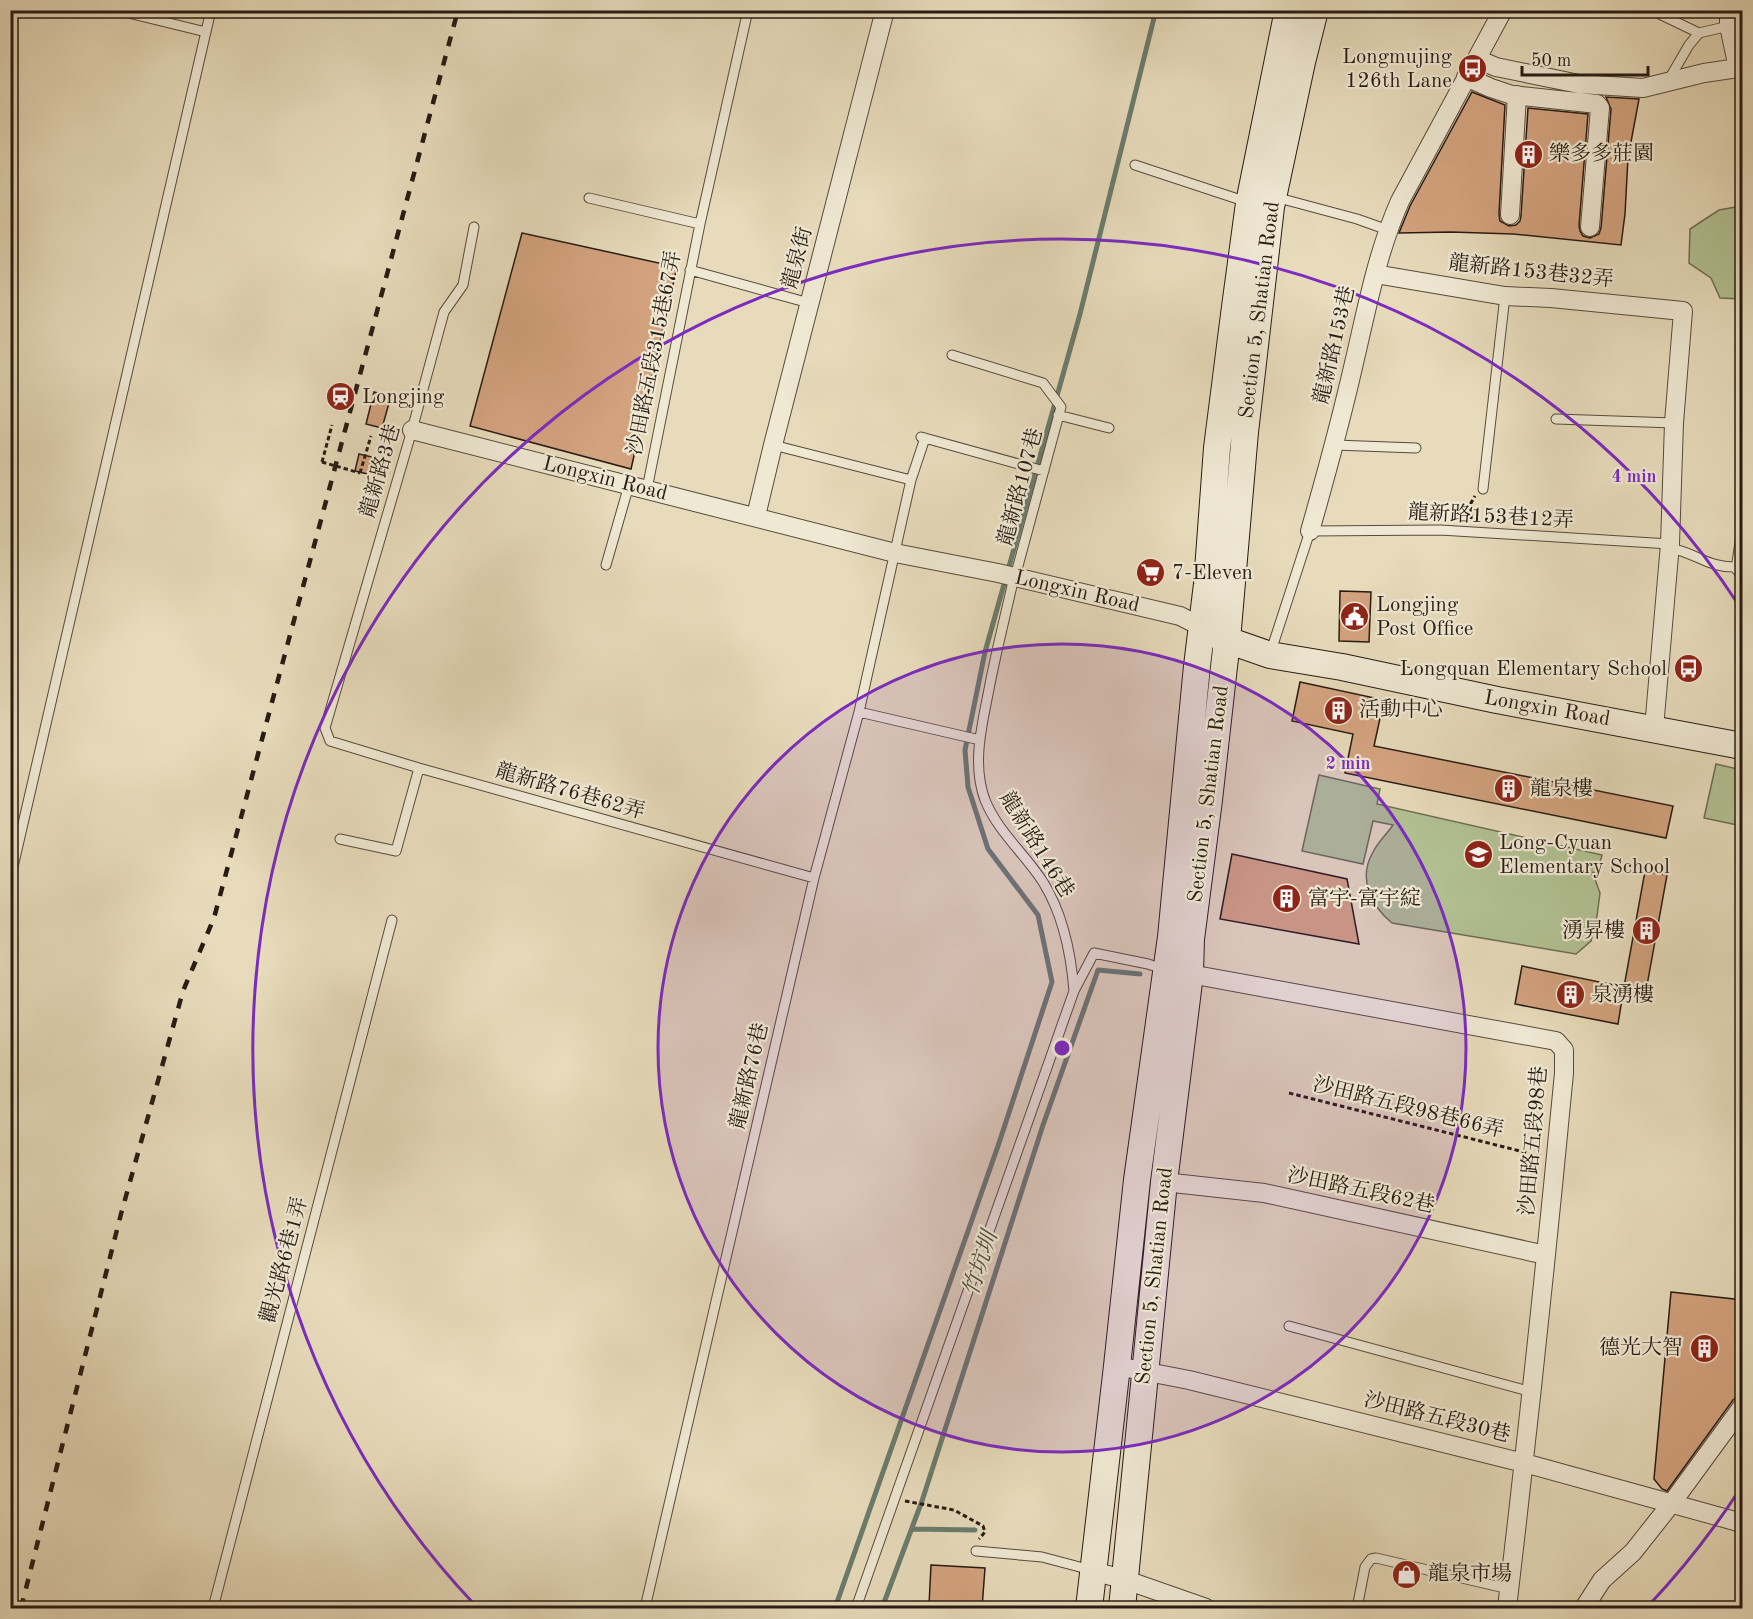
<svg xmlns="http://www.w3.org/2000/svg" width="1753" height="1619" font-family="'Old Standard TT','Noto Serif TC',serif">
  <rect width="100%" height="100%" fill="#e7dbbb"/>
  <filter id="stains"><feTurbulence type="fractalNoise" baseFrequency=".00333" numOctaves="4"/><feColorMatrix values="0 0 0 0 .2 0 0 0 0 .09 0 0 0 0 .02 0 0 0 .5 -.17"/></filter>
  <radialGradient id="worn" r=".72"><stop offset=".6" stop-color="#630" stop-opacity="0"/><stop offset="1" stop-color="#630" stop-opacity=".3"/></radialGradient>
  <path fill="#b2c193" stroke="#6c6e53" stroke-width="1.5" d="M1742,206v93l-22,-1 -9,-20 -22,-15 1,-34 29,-19z
    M1716,764l26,6v56l-38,-8z
    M1319,775l61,14 -3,15 225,51 -5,18 -7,-1 5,7 5,14 -3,23 -6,25 -15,13 -184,-31c-22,-18 -34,-45 -19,-71 5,-10 14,-18 20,-27l-20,-4 -10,43 -61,-13z"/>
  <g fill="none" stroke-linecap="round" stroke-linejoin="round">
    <path stroke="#6a7c6e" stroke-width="5" d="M912,1529l63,1
      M835,1608l163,-462 54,-164 -14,-67 -50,-66 -20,-62 -3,-37 20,-98 95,-338 76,-304
      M882,1608l40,-107 121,-376 55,-155 42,4"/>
  </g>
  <path fill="#d3a37f" stroke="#271b13" stroke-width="1.5" d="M1472,92l33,13 -6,109 1,7 9,5 7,-1 4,-4 1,-5 7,-108 60,6 -9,112 1,5 3,5 7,2 9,-4 2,-6 10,-119 -5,-12 33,2 -11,59 -3,56 -4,31 -108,-11 -62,-2 -52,1 11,-27z
    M522,233l155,34 -46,202 -161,-43z
    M374,392l17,4 -9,32 -16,-4z
    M359,454l13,3 -4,17 -13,-3z
    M1340,591l31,1 -2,50 -30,-1z
    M1300,682l84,18 -10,46 299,60 -7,32 -321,-65 8,-39 -61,-13z
    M1232,854l115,25 12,65 -139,-25z
    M1645,871l22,4 -21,116 -22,-4z
    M1522,966l102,21 -6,37 -103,-20z
    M1671,1292l72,8v96l-6,1 -4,3 -66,91 -5,-2 -8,-10z
    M931,1565l54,3 -3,40 -53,-3z"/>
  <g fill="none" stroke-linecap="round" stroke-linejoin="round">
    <defs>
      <path id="lane" d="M116,10l90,22
        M1651,10l48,23 30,-7
        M1668,81l21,-36 10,-12
        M1135,165l112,37
        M1275,197l82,22 31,11
        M589,198l111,26
        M474,227l-11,58 -19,27 -32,118 -87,298 5,13 89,27 395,110
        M690,270l119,33
        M952,355l91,28 18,24 -46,170
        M1058,415l51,13
        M1556,419l118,4
        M921,437l123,34
        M773,445l138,35
        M1335,445l81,3
        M647,489l53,-265 48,-214
        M1483,489l22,-193
        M1742,529l-6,40 6,7
        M1669,548c26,4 39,20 67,19
        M606,565l23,-80
        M1014,577c-8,36 -17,71 -24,107 -7,38 -19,78 -5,116 13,32 40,54 58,82 20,32 28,71 31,109
        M1270,654l40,-123 130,-1 230,14
        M859,712l121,28
        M340,839l56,12 23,-83
        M10,880l201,-870
        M1289,1326l243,66
        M976,1551l66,6 49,13
        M213,1608l179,-688
        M645,1608l169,-730 45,-166 52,-232 14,-42
        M856,1608l218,-617 20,-38 54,11 15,5
        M1357,1608l8,-41 6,-8 5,-1 133,31"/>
      <path id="street" d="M1477,59l19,8 83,17 64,4 61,-15 34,-5 -9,-42v-16
        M1466,77l25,11 21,7 85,9 3,4 -10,119
        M1510,215l7,-120
        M1375,274l130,22 46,2 132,13 -9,112 -4,121 -16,184
        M412,430l483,123 103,20 182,43 22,11
        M756,516l17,-71 112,-435
        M1310,531c16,-56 31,-111 44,-168 13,-55 23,-110 46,-162l103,-191
        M1179,972l377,69 8,9v23c-17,179 -36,357 -57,535
        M1164,1182l100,11 282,62
        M1117,1366l72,14 335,83 218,60
        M1093,1571l33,9 80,28
        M1584,1608l18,-28 31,-28 38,-48 71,-97"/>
      <path id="secondary" d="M1213,633l14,7 43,15 72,12 155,33 245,46
        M1089,1608l28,-242 20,-186 34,-243 26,-271 10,-82 10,-136 18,-141 14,-104 39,-193
        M1122,1608l42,-426 26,-208 1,-35 18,-139 18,-160 18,-208 26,-225 31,-145 13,-52"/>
    </defs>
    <use href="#lane" stroke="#574b3d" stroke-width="11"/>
    <use href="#street" stroke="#574b3d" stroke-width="20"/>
    <use href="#secondary" stroke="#271b13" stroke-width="28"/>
    <path stroke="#271b13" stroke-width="3" stroke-dasharray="4.5 3" stroke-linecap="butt" d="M322,462l10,-37
      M360,473l11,-37
      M1471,519v-16l4,-7
      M1289,1093l251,63
      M905,1501l49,9 29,16 2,6 -6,7"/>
    <use href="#lane" stroke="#efe8d3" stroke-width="9"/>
    <use href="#street" stroke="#efe8d3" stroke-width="18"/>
    <use href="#secondary" stroke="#efe8d3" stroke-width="26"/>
    <path stroke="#271b13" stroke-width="4.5" stroke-dasharray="10 10" stroke-linecap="butt" d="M21,1608l100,-394 62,-223 31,-73 244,-908"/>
    <path stroke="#271b13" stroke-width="3" stroke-dasharray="4.5 3" stroke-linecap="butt" d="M322,462l38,11"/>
  </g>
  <circle cx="1062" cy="1048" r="404" fill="#7b2cbf" fill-opacity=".12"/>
  <g fill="none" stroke="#7b2cbf" stroke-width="3">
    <circle cx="1062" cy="1048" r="404"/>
    <path d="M1740 1489A809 809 0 0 1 1649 1605M475 1605A809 809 0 1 1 1740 607"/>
  </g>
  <defs>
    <symbol id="bus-disc" viewBox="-11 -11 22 22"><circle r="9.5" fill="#8f2418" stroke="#efe8d3"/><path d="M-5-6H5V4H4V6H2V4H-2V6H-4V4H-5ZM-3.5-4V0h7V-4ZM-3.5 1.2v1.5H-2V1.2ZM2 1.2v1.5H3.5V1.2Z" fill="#fff"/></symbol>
    <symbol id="building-disc" viewBox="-11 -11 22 22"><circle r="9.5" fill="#8f2418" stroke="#efe8d3"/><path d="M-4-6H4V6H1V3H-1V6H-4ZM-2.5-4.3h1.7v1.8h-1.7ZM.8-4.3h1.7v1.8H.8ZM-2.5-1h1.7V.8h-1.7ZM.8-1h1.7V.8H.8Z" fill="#fff"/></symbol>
    <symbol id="station-disc" viewBox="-11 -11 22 22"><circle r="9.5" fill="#8f2418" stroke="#efe8d3"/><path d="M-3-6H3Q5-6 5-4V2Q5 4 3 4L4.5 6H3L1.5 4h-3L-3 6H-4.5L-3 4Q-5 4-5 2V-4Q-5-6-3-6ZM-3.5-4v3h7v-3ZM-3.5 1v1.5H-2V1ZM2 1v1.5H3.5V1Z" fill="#fff"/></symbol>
    <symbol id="supermarket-disc" viewBox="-11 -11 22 22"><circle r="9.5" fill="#8f2418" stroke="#efe8d3"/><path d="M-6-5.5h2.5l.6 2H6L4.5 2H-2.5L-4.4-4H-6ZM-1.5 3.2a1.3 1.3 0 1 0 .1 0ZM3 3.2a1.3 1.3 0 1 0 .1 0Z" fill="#fff"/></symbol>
    <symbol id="civic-disc" viewBox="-11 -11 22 22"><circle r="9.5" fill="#8f2418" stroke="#efe8d3"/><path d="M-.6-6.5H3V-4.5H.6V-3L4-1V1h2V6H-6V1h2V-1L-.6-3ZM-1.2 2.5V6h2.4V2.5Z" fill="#fff"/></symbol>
    <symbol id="school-disc" viewBox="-11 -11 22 22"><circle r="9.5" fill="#8f2418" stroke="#efe8d3"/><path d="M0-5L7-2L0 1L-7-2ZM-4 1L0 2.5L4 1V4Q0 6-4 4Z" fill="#fff"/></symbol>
    <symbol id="shop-disc" viewBox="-11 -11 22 22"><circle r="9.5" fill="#8f2418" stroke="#efe8d3"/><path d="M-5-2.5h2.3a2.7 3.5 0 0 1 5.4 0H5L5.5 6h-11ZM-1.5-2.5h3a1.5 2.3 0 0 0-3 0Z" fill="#fff"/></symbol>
  </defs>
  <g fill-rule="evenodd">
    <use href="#bus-disc" x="1456" y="52" width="33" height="33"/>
    <use href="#building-disc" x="1512" y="138" width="33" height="33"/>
    <use href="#station-disc" x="324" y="380" width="33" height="33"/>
    <use href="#supermarket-disc" x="1134" y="556" width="33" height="33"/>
    <use href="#civic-disc" x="1338" y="600" width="33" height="33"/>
    <use href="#bus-disc" x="1672" y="652" width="33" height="33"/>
    <use href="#building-disc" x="1322" y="694" width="33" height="33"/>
    <use href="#building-disc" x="1492" y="772" width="33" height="33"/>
    <use href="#school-disc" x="1462" y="838" width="33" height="33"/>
    <use href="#building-disc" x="1270" y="882" width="33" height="33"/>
    <use href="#building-disc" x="1630" y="914" width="33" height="33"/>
    <use href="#building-disc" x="1554" y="978" width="33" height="33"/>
    <use href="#building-disc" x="1688" y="1332" width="33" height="33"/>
    <use href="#shop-disc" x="1390" y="1558" width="33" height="33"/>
  </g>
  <g text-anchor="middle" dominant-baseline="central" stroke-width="4.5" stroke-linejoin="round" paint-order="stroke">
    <g font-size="21" fill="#271b13" stroke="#efe8d3" text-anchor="start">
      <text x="1452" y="57" text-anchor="end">Longmujing<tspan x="1452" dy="24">126th Lane</tspan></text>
      <text x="1549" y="154">樂多多莊園</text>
      <text x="362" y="397">Longjing</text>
      <text x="1172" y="573">7-Eleven</text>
      <text x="1376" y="605">Longjing<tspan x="1376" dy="24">Post Office</tspan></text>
      <text x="1667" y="669" text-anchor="end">Longquan Elementary School</text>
      <text x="1359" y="710">活動中心</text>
      <text x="1530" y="789">龍泉樓</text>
      <text x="1499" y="843">Long-Cyuan<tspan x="1499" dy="24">Elementary School</tspan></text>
      <text x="1308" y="899">富宇-富宇綻</text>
      <text x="1625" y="931" text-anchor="end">湧昇樓</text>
      <text x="1591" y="995">泉湧樓</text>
      <text x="1683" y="1348" text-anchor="end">德光大智</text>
      <text x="1428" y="1574">龍泉市場</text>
    </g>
    <g font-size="21" fill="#271b13" stroke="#efe8d3">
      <text transform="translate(798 258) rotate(-75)">龍泉街</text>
      <text transform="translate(1531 272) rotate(6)">龍新路153巷32弄</text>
      <text transform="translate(1260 310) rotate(-83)">Section 5, Shatian Road</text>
      <text transform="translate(1335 345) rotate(-77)">龍新路153巷</text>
      <text transform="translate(655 353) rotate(-79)">沙田路五段315巷67弄</text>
      <text transform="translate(381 471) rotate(-74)">龍新路3巷</text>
      <text transform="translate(605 479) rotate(14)">Longxin Road</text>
      <text transform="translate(1021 487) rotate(-75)">龍新路107巷</text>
      <text transform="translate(1491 517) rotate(3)">龍新路153巷12弄</text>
      <text transform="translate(1077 592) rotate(13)">Longxin Road</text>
      <text transform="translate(1547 709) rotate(10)">Longxin Road</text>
      <text transform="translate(570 792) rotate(16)">龍新路76巷62弄</text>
      <text transform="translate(1209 794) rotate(-83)">Section 5, Shatian Road</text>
      <text transform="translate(1036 845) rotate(58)">龍新路146巷</text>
      <text transform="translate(750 1076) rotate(-77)">龍新路76巷</text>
      <text transform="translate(1408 1108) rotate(14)">沙田路五段98巷66弄</text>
      <text transform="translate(1534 1141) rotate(-85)">沙田路五段98巷</text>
      <text transform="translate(1361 1191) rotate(12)">沙田路五段62巷</text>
      <text transform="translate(285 1260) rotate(-75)">觀光路6巷1弄</text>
      <text transform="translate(1155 1276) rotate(-84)">Section 5, Shatian Road</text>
      <text transform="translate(1437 1418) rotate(14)">沙田路五段30巷</text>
    </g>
    <g font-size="22" font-style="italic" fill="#494b41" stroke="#efe8d3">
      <text transform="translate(981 1264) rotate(-72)">竹坑圳</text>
    </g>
  </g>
  <circle cx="1062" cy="1048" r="9" fill="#7b2cbf" stroke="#efe8d3" stroke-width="3"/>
  <g font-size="18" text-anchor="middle" font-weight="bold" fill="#7b2cbf" stroke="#efe8d3" stroke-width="4.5" stroke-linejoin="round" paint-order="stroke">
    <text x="1634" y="482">4 min</text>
    <text x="1348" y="769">2 min</text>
  </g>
  <rect width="1753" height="1619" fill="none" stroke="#e7dbbb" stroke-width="36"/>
  <rect x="12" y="12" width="1729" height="1595" fill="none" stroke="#271b13" stroke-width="3"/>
  <rect x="18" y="18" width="1717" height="1583" fill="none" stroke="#271b13" stroke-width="1.5"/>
  <path d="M1522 66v9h126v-9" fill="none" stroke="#271b13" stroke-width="3"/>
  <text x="1531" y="66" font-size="18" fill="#271b13" stroke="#efe8d3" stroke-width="4.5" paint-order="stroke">50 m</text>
  <rect width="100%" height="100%" filter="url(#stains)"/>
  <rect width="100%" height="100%" fill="url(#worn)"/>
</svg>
